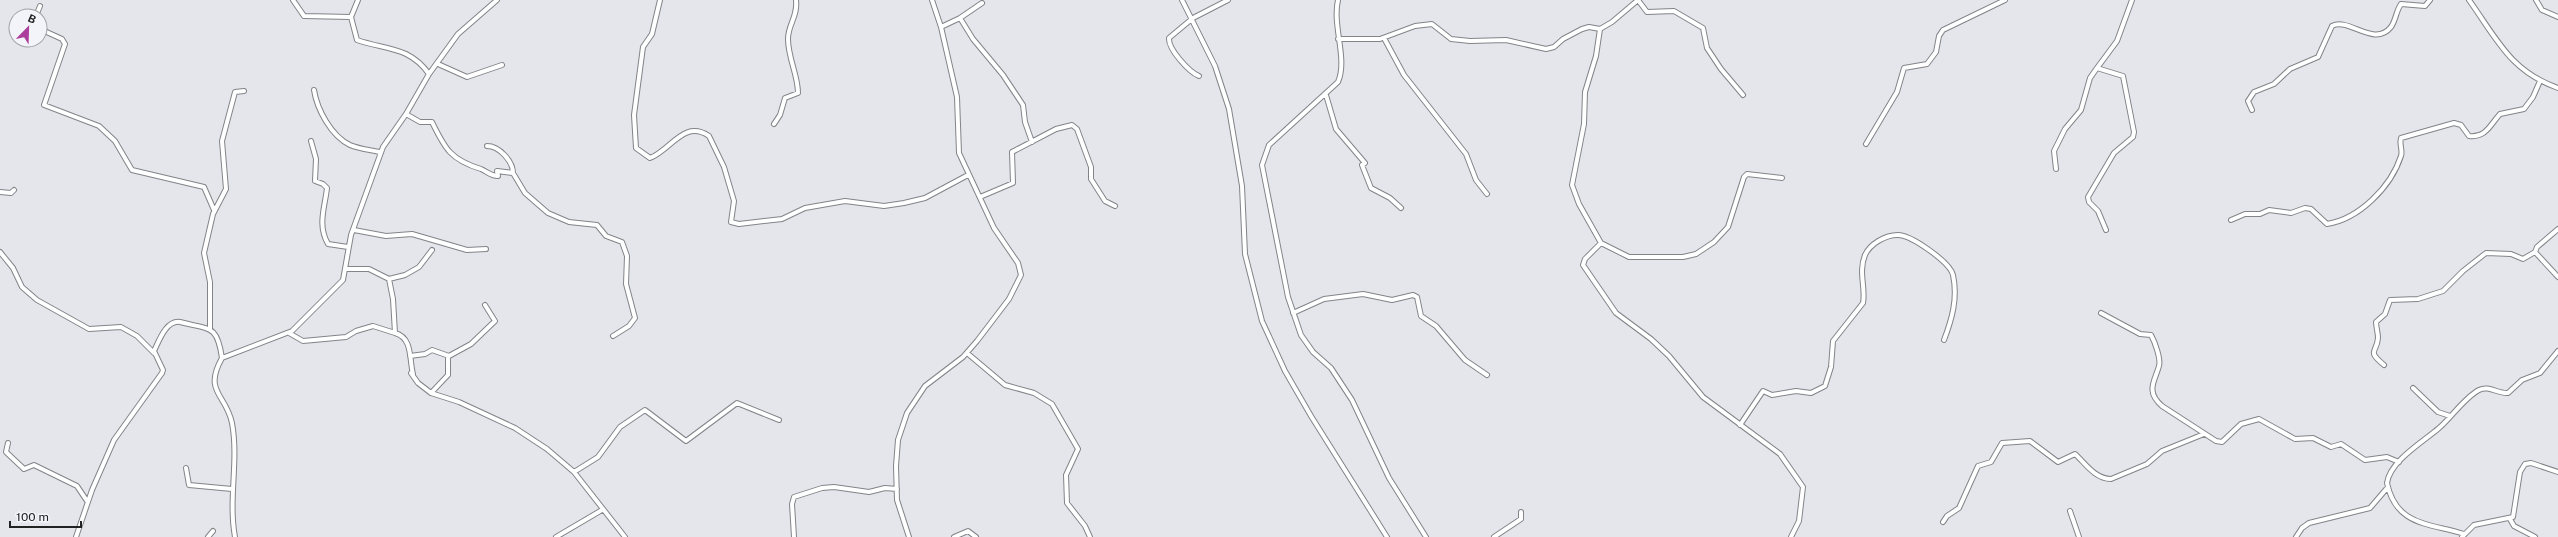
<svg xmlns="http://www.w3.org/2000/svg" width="2558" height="537" font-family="'Public Sans',sans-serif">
  <rect width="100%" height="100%" fill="#e4e6eb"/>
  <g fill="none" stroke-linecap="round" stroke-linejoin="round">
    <defs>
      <path id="minor" d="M293,0l11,16 47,1 6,23c29,10 52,6 72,34
        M660,0l-8,34 -9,13 -9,68 2,33 14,10c21,-8 34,-39 59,-22l15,31 10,34 -3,21 8,2 43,-5 23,-11 40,-7 39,5 20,-3 21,-5 43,-23
        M1182,0l33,66 14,43 13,77 3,68 17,67 23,50 26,45 76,121
        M1338,0c-6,26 10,59 0,82l-69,63 -7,20 26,132 13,38 12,17 18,16 21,32 37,78 37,59
        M1638,0l-26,22 -12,7 -4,27 -11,36 -1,32 -12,61 7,19 22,39 -16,16 -2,6 33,48 35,26 18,17 34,41 77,57 23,33 -4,34 -8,16
        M1638,0l9,12 27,-1 29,17 4,20 14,21 22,26
        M2469,0c28,39 41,71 89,88
        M2536,0l6,10 16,7
        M36,16l4,-10
        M351,17l7,-17
        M960,18l13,21 30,36 20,30 2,17 7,20
        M941,27l19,-9 22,-15
        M40,29l22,10 3,5 -21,61 55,21 16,15 17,29 72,17 10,23
        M1384,38l20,37 62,79 10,26 11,14
        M1338,39h42l35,-13 17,-2 19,15 19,2 36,-1 40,9 8,-2 9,-8 19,-10 7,-2 11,2
        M438,64l29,13 35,-12
        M1199,76c-10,-4 -31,-27 -30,-38l24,-20 35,-18
        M314,90c3,19 17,46 36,55 9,4 21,5 30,7
        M1326,95l10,34 29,34 -3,2 9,23 19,10 11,10
        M2252,110l-4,-9 6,-9 20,-8 16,-15 28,-12 14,-31c17,-9 42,22 59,1 5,-7 5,-16 10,-23l24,2 5,-6
        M406,114l14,8h12c13,27 19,38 49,47 7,3 9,7 17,7l-1,-5 16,2 12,20 23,20 21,9 28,3 9,11 16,6 5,14 -1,28 9,34 -6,8 -16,10
        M774,124l6,-9 5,-17 13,-5c0,-18 -10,-35 -10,-54 0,-15 10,-22 8,-39
        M311,141l5,18 -1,22 8,3 4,4c-2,19 -10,37 1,56l20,3
        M1866,144l31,-52 7,-24 23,-4 9,-12 3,-16 4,-6 62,-30
        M487,146c12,0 26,15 26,27
        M2056,169l-2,-18 11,-22 16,-19 9,-32 7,-10
        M0,192l11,1 3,-3
        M980,197l33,-14 -1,-31 44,-23 16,-4 5,4 14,38v12l14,22 10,5
        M2231,220l14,-6h15l9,-4 22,3 14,-5 6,1 16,15c32,-5 64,-37 74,-68 2,-6 -2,-11 0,-18l53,-15 7,2 8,11c17,2 21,-11 31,-22l24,-5 9,-12 7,-16
        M2558,229l-21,18 -2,5 23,25
        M354,230l32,6 26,-2 55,16 19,-1
        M2106,230l-8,-19 -9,-9 -1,-5 26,-44 19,-16 1,-5 -11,-56 -26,-8 20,-27 15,-41
        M1601,243l28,14h54l13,-3 18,-12 14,-15 16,-50 3,-3 35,4
        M0,252l13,16 9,19 15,13 52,29 32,-2 16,9 17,17
        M345,269h24l20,10 4,20 2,34c18,5 14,26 18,41l-2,-1 7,10 13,10 28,9 56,26 32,21 27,23 51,65
        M389,279l16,-4 14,-8 13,-17
        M1293,313l31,-14 39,-5 29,6 21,-5 4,2 4,19 15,10 29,34 22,15
        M2101,313l39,21 11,1c4,7 10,24 8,31 -4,15 -14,25 3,40l54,35 6,1 19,-18 18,-5 36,20 18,-1 18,9 10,-3 24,16 22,-3 12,5
        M210,330v-48l-6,-29 9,-39 13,-25 -4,-48 13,-49 9,-1
        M289,333l14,8 43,-4 10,-6 17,-5 22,7
        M967,353l38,32 29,8 18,11 26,45 -12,26 1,28 18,23 5,11
        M410,356l15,-2 7,-4 17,6 22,-12 24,-23 -10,-16
        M2384,365c-18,-15 -7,-12 -6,-27 0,-6 -2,-11 -2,-16l9,-8 5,-14 28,-1 25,-8 20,-20 23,-18 25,1 12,5 12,-7
        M2413,388l25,24 12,4
        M431,393l17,-18v-19
        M1740,425l23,-34 9,4 24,-4 15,2 14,-7 6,-19 2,-26 30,-38c3,-14 -5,-31 2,-48 5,-11 20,-20 33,-20 13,0 52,27 55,40 5,23 -1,44 -9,65
        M8,443l-2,9 18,17 10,-4 43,21 10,15
        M186,468l3,17 43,4
        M574,472l24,-15 22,-30 25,-17 41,31 51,-38 42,17
        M2070,511l9,26
        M2510,519l4,7 21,11
        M1943,522l4,-6 12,-8 19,-42 13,-4 11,-19 28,-2 28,21 17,-8c10,9 20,25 36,25l36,-15 15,-13 42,-17
        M2464,534c-35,-11 -68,-8 -77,-51 3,-22 36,-41 52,-55 12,-10 26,-31 40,-38 10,-5 19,4 29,3l14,-13 18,-7 18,-22
        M76,537l16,-47 22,-50 48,-67 1,-3 -9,-19c5,-10 12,-31 26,-29 30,8 37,2 42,36
        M208,537l5,-6
        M235,537c-7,-38 4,-76 -3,-114 -6,-29 -29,-31 -10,-65l70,-27 51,-51 8,-45 32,-88 23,-33 23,-40 29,-40 39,-34
        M556,537l46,-27
        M794,537l-2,-33 2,-7 28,-9 12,-1 35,5 16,-4 12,1
        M909,537l-12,-37 -1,-34 2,-26 9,-27 18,-27 38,-29 14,-16 32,-42 12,-24 -3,-12 -24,-35 -35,-75 -2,-56 -16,-70 -9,-27
        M954,537l14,-6 8,6
        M1494,537l27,-18v-7
        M2296,537l6,-9 7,-5 61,-15 18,-21
        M2462,537l12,-12 39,-8 7,-45 5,-8 6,-1 27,9"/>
    </defs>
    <use href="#minor" stroke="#828488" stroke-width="6"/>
    <use href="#minor" stroke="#fff" stroke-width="4"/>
  </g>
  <g transform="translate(28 28) rotate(23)"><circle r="19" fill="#f2f4f9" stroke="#9ea0a3"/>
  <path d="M0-3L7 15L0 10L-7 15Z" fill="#ab3e9d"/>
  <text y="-6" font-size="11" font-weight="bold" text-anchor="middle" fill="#212223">B</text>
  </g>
  <path d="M10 521v6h71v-6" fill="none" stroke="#212223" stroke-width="2"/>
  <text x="16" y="521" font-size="12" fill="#212223" stroke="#f2f4f9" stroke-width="3" paint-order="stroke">100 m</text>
</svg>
